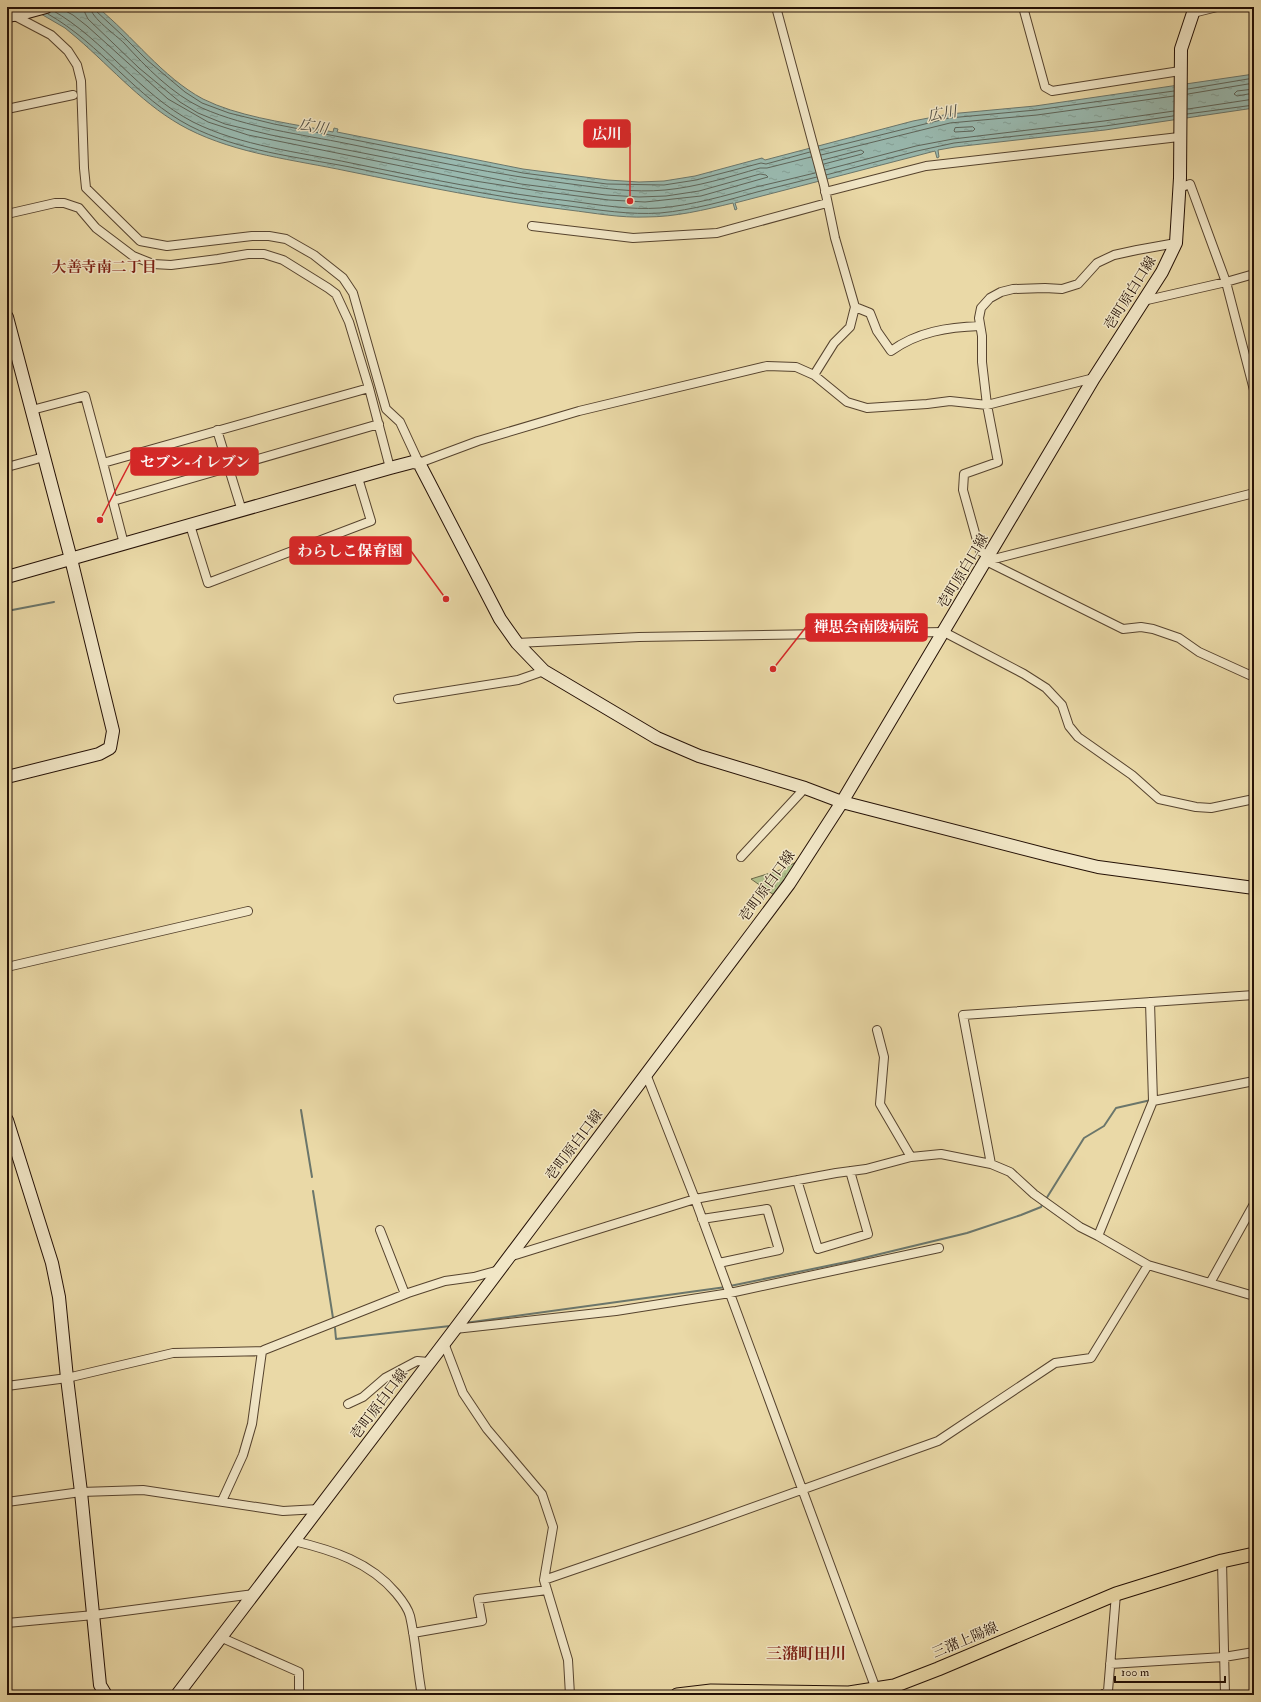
<svg xmlns="http://www.w3.org/2000/svg" width="1261" height="1702" font-family="'IM FELL Double Pica','Noto Serif JP',serif">
  <defs>
    <pattern id="grass-tufts" width="24" height="20" patternUnits="userSpaceOnUse"><rect width="24" height="20" fill="#b1c08c"/><path d="M3 7l-1-3M5 7V3M7 7l1-3M15 17l-1-3M17 17v-4M19 17l1-3" fill="none" stroke="#98a477"/></pattern>
    <pattern id="water-ripples" width="26" height="14" patternUnits="userSpaceOnUse"><rect width="26" height="14" fill="#99b9af"/><path d="M2 4q2-2 4 0t4 0M15 11q2-2 4 0t4 0" fill="none" stroke="#849e95"/></pattern>
  </defs>
  <rect width="100%" height="100%" fill="#ead9a7"/>
  <filter id="stains"><feTurbulence type="fractalNoise" baseFrequency=".005" numOctaves="4"/><feColorMatrix values="0 0 0 0 .2 0 0 0 0 .09 0 0 0 0 .02 0 0 0 .5 -.17"/></filter>
  <radialGradient id="worn" r=".72"><stop offset=".6" stop-color="#630" stop-opacity="0"/><stop offset="1" stop-color="#630" stop-opacity=".3"/></radialGradient>
  <path fill="url(#grass-tufts)" stroke="#6b6849" d="M798,861l-24,34 -23,-16 32,-10z"/>
  <path fill="url(#water-ripples)" stroke="#6b766b" d="M29,7h68c36,29 65,70 106,92 34,17 79,23 115,30l15,3 1,-4 4,1 -1,3 186,37 85,11 31,2 25,-1 31,-5 67,-18 3,2 148,-39 36,-7 86,-8 219,-32v34l-149,22 -150,17 -17,3 1,7 -2,1 -2,-7 -200,52 2,6 -2,1 -2,-7c-29,7 -58,14 -87,14 -26,1 -52,-4 -77,-7 -75,-9 -148,-24 -222,-39 -52,-11 -110,-17 -159,-42 -43,-22 -75,-60 -111,-91l-12,-10z"/>
  <g fill="none" stroke-linecap="round" stroke-linejoin="round">
    <path stroke="#5f655a" stroke-width="1" d="M58,7l15,8 14,11 81,73 40,23 40,13 227,46 64,10 70,9 36,2 56,-6 67,-19 -2,-2 -6,-1 -61,17 -33,5 -27,1 -33,-2 -85,-11 -250,-49 -46,-11 -27,-11 -18,-11 -41,-34 -51,-49 -3,-6 -1,-6
      M90,7c1,11 26,28 34,36 22,24 48,51 78,65 46,20 98,26 147,36 74,15 147,31 222,40 30,4 63,9 94,6 32,-3 64,-13 95,-22h7l44,-11
      M95,7l1,4 26,24 25,25 38,32 17,11 27,10 45,11 249,49 84,11 57,1 32,-5 65,-17 5,1 44,-12
      M52,10c53,30 87,84 141,112 48,24 106,30 158,41 73,15 145,30 219,38 29,4 60,9 90,7 33,-3 64,-12 96,-21 20,-5 40,-9 59,-14
      M48,14c53,30 88,84 142,112 49,25 107,31 160,41 72,15 145,30 219,39 30,4 61,9 91,7 33,-3 65,-12 97,-21 20,-5 40,-10 60,-15
      M1188,89l66,-11
      M1254,89l-17,2 -3,3 3,2 17,-3
      M1188,94l66,-11
      M1188,109l66,-10
      M1187,114l67,-9
      M973,127l2,2 -2,2 -18,1 -1,-1 1,-3z
      M820,150l129,-32 87,-8 138,-19
      M821,155l129,-32 87,-8 137,-19
      M823,160l38,-10 3,2 -2,2 -38,10
      M825,170l91,-24 37,-7 151,-18 70,-10
      M826,175l91,-24 37,-8 151,-17 68,-10"/>
    <path stroke="#6b766b" stroke-width="2" d="M7,611l47,-9
      M301,1110l11,67
      M313,1191l20,127
      M1046,1199l38,-61 20,-12 12,-18 35,-8
      M730,1286l121,-25 116,-28 54,-18 20,-8 2,-4
      M465,1323l261,-36
      M335,1328l1,11 114,-13"/>
    <defs>
      <path id="street" d="M776,7l48,178 11,53 20,69 -5,20 -16,16 -20,32
        M1023,7l22,80 7,4 128,-20
        M1193,13l24,-6
        M13,15l38,20 17,16 9,14 4,16 3,87 2,20 54,53 27,5 85,-10h17l17,3 28,16 29,23 10,15 33,116 14,13 19,41 59,-22 101,-30 188,-45 29,1 18,8 33,27 20,6 60,-4 23,-3 37,4 107,-27
        M7,109l66,-14
        M1179,188l11,-4 36,98 28,108
        M825,192l101,-26 253,-29
        M7,214l48,-11h9l15,5 17,20 37,28 20,8 18,1 47,-6 30,-5h16l19,6 45,28 8,6 13,28 20,66 21,80
        M532,226l101,12 84,-5 110,-30
        M1143,301l83,-19 28,-8
        M855,307l15,6 7,18 14,20c26,-19 57,-24 89,-25
        M32,410l53,-14 18,67 266,-75
        M217,430l25,81
        M103,463l21,81
        M7,467l37,-10
        M113,501l266,-77
        M190,525l18,58 163,-62 -13,-43
        M989,556l-9,-5 -17,-61 1,-16 34,-12 -11,-57 -5,-43v-26l-3,-18 2,-10 9,-10 11,-6 12,-3 32,-1 17,1 16,-5 19,-21 17,-8 23,-5 39,-7
        M986,561l137,68 18,-2 12,2 26,9 20,14 55,25
        M986,561l268,-68
        M517,643l122,-6 305,-5 80,42 22,14 16,17 7,21 9,11 54,38 27,24 37,8 15,1 43,-9
        M398,699l120,-19 26,-9
        M741,857l64,-69
        M7,967l241,-56
        M877,1030l7,27 -4,47 31,53
        M646,1074l49,125 182,493
        M1153,1101l101,-20
        M991,1164l-28,-149 291,-20
        M797,1180l21,69 50,-15 -18,-63
        M702,1219l65,-10 12,41 -60,13
        M380,1230l25,64
        M1098,1236l55,-135 -3,-99
        M509,1257l186,-58 141,-26 30,-4 45,-12 30,-3 50,10 19,8 24,22 46,33 18,9 50,29 106,31
        M1210,1283l44,-79
        M455,1329l161,-18 114,-18 209,-45
        M444,1343l19,50 24,36 55,65 11,33 -9,53 24,80 2,35
        M7,1386l60,-8 106,-25 89,-2
        M348,1404l15,-7 22,-19 32,-17 12,1
        M222,1501l21,-46 9,-31 10,-73 2,-1 144,-57 37,-12 29,-4 25,-7
        M7,1502l74,-10 62,-2 140,21 36,-2
        M294,1541c38,9 76,21 102,52 5,6 12,15 14,23 6,26 7,53 12,79
        M1222,1561l3,134
        M544,1580l151,-52 243,-87 117,-78 36,-5 57,-93
        M7,1623l87,-8 160,-21
        M413,1633l69,-12 -4,-22 69,-9
        M220,1637l79,35v23
        M1110,1664l114,-7 30,-5
        M1102,1695l6,-4 8,-97"/>
      <path id="secondary" d="M7,16l17,-3 22,-6
        M7,317l64,242 42,172 -3,17 -11,6 -92,23
        M7,577l383,-109 23,-6 6,1 81,156 17,24 27,28 113,67 42,18 106,32 37,14 210,54 46,11 156,21
        M7,1120l45,143 7,34 8,81 14,114 19,193 6,10
        M177,1695l278,-366 334,-445 53,-82 252,-424 68,-106 14,-29 4,-65 1,-129 14,-42"/>
      <path id="primary" d="M677,1695l34,-4 138,2 45,-7 44,-17 178,-75 106,-33 32,-7"/>
    </defs>
    <use href="#street" stroke="#56432e" stroke-width="10"/>
    <use href="#secondary" stroke="#251106" stroke-width="14"/>
    <use href="#primary" stroke="#251106" stroke-width="15"/>
    <use href="#street" stroke="#f1e6c6" stroke-width="8"/>
    <use href="#secondary" stroke="#f1e6c6" stroke-width="12"/>
    <use href="#primary" stroke="#ead9a7" stroke-width="13"/>
  </g>
  <g text-anchor="middle" dominant-baseline="central" stroke-width="3" stroke-linejoin="round" paint-order="stroke">
    <g font-size="14" fill="#251106" stroke="#f1e6c6">
      <text transform="translate(1130 293) rotate(-58)">壱町原白口線</text>
      <text transform="translate(963 571) rotate(-59)">壱町原白口線</text>
      <text transform="translate(767 886) rotate(-54)">壱町原白口線</text>
      <text transform="translate(574 1145) rotate(-53)">壱町原白口線</text>
      <text transform="translate(379 1404) rotate(-53)">壱町原白口線</text>
      <text transform="translate(965 1640) rotate(-23)">三潴上陽線</text>
    </g>
    <g font-size="15" font-style="italic" fill="#4e4c41" stroke="#f1e6c6">
      <text transform="translate(942 114) rotate(-10)">広川</text>
      <text transform="translate(313 127) rotate(10)">広川</text>
    </g>
    <g font-size="15" font-weight="bold" fill="#7a1f14" stroke="#f1e6c6">
      <text x="104" y="267">大善寺南二丁目</text>
    </g>
    <g font-size="16" font-weight="bold" fill="#7a1f14" stroke="#f1e6c6">
      <text x="806" y="1654">三潴町田川</text>
    </g>
  </g>
  <path fill="none" stroke="#d62828" stroke-width="1.5" d="M630 201L630 133M100 520L131 461M446 599L411 551M773 669L806 627"/>
  <g fill="#d62828" stroke="#f1e6c6" stroke-width="1.5">
    <circle cx="630" cy="201" r="4"/>
    <circle cx="100" cy="520" r="4"/>
    <circle cx="446" cy="599" r="4"/>
    <circle cx="773" cy="669" r="4"/>
  </g>
  <g fill="#d62828" stroke="#d62828" stroke-width="1.5">
    <rect x="584" y="120" width="46" height="27" rx="4"/>
    <rect x="131" y="448" width="127" height="27" rx="4"/>
    <rect x="290" y="537" width="121" height="27" rx="4"/>
    <rect x="806" y="614" width="121" height="27" rx="4"/>
  </g>
  <g font-size="15" text-anchor="middle" font-weight="bold" fill="#fff">
    <text x="607" y="139">広川</text>
    <text x="195" y="467">セブン-イレブン</text>
    <text x="350" y="556">わらしこ保育園</text>
    <text x="866" y="632">禅思会南陵病院</text>
  </g>
  <rect width="1261" height="1702" fill="none" stroke="#ead9a7" stroke-width="24"/>
  <rect x="8" y="8" width="1245" height="1686" fill="none" stroke="#251106" stroke-width="2"/>
  <rect x="12" y="12" width="1237" height="1678" fill="none" stroke="#251106"/>
  <path d="M1115 1676v6h110v-6" fill="none" stroke="#251106" stroke-width="2"/>
  <text x="1121" y="1676" font-size="12" fill="#251106" stroke="#f1e6c6" stroke-width="3" paint-order="stroke">100 m</text>
  <rect width="100%" height="100%" filter="url(#stains)"/>
  <rect width="100%" height="100%" fill="url(#worn)"/>
</svg>
